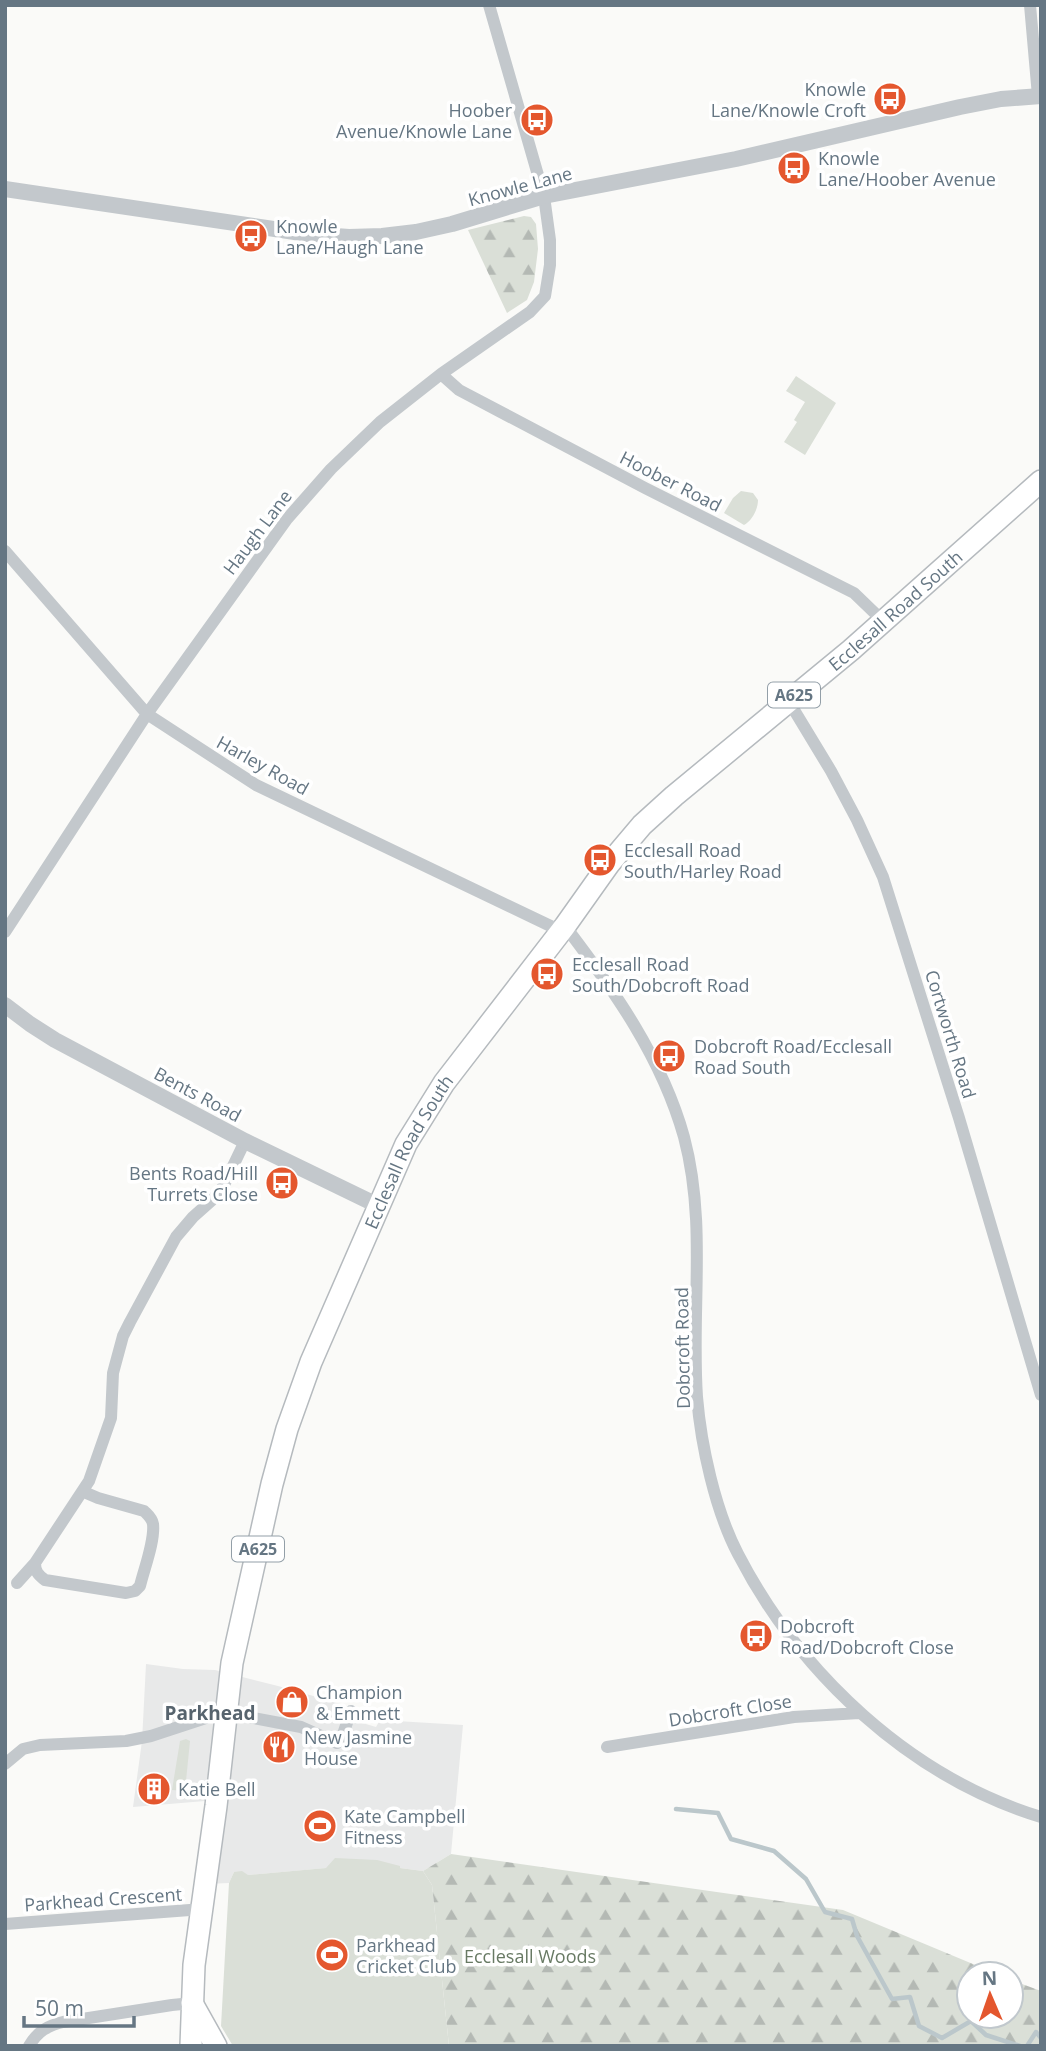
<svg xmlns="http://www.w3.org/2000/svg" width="1046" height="2051" font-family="'Open Sans',sans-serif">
  <defs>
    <pattern id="forest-firs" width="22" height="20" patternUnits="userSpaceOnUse" patternTransform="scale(1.75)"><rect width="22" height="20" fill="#dadfd7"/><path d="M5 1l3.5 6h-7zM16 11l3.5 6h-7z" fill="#b4b9b4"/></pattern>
  </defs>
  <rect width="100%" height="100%" fill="#fafaf8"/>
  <path fill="#e8e9e9" d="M146,1664l37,5 32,1 63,16 67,19 -3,12 34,10 4,-7 83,5 -12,129 -28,17 -23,-3h-73l-79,7 -14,-3 -5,11 -23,1 11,-84 -84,7 9,-66z"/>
  <path fill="#dadfd7" d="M796,376l40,27 -31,52 -21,-13 13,-20 -3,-2 11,-18 -19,-11z
    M741,491l12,2 5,7c0,9 -6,21 -14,25l-20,-12 9,-15z
    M186,1739l4,2 -5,50 -13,-1 8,-49z
    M335,1858l42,2 23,6v2l23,3 9,14 17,161h-216l-12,-20 8,-143 5,-11 8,-1 6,4 78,-7z"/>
  <path fill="url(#forest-firs)" d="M524,216l7,1 5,7 2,25 -4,33 -7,18 -20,13 -39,-83z
    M451,1854l392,56 154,64h-28v42h42v-36l30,11v55h-592l-17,-161 -9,-14z"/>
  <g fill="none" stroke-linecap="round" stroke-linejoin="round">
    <path stroke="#bbc7cb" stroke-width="4.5" d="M676,1809l42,4 13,26 43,12 32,28 19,33 27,7 5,17 35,63 18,-2 9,29 23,12 29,-17 15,14 34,11
      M1027,2046l9,-14 5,6"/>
    <defs>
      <g id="primary">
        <path d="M192,2003l24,43"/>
        <path id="s1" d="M191,2046l3,-81 22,-159 16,-143 40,-179 15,-55 24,-67 95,-218 38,-61 121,-157 44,-62 33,-39 32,-29 177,-146 190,-169"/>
      </g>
    </defs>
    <use href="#primary" stroke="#b5babe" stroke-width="24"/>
    <path stroke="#c3c8cc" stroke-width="12" d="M1030,5l8,91
      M441,374l18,16 186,98 209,105 29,28
      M5,551l142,163 109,71 305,146
      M788,700l43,71 26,49 26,57 76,241 82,277
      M565,926c49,64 97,132 119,211 23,86 7,173 13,260 4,48 18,113 41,157 62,120 172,223 303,263
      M5,932l142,-218 140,-195 44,-50 49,-47 61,-48 89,-62 15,-16 5,-31v-25l-6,-44 -55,-191
      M35,1563c0,8 3,12 10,17l81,13 9,-2 5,-5c4,-17 15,-45 13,-62 -1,-6 -5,-9 -9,-13l-46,-13 -14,-6
      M17,1583l18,-20 54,-82 22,-63 2,-45 10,-37 7,-14 46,-85 17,-20 18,-16 12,-14 22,-46
      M607,1747l187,-30 65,-4
      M5,1764l18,-15 17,-4 86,-4 25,-5 64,-21 12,-2 74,14 36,16 4,-3 10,-29
      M5,1924l198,-15
      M29,2046c9,-15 18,-20 34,-24l109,-17 20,-2"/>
    <path stroke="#c3c8cc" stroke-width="16" d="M5,189l303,45 41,3 33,-1 34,-4 36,-8 92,-28 192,-37 224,-52 41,-8 40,-3
      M5,1005l25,19 25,16 190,101 134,65"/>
    <use href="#primary" stroke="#fff" stroke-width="21"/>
  </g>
  <defs>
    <symbol id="bus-disc" viewBox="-11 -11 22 22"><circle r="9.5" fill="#e4572e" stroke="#fff"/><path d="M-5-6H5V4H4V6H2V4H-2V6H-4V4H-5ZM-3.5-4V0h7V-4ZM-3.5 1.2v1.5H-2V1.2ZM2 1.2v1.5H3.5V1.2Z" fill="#fff"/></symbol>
    <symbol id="shop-disc" viewBox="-11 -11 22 22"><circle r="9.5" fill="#e4572e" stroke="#fff"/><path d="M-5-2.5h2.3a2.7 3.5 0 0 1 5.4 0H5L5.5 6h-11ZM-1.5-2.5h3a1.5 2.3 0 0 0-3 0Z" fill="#fff"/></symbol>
    <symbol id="restaurant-disc" viewBox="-11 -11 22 22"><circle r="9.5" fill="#e4572e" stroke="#fff"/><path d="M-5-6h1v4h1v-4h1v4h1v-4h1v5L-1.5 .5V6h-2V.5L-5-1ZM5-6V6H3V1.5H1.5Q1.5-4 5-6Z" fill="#fff"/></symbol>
    <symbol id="building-disc" viewBox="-11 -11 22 22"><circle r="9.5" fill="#e4572e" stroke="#fff"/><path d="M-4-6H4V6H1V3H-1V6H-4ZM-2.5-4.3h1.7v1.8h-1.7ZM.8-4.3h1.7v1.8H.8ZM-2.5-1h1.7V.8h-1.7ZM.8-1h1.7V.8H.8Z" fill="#fff"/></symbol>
    <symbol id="stadium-disc" viewBox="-11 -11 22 22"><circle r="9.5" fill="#e4572e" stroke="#fff"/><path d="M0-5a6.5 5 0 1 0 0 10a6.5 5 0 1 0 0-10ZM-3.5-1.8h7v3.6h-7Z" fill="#fff"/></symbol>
  </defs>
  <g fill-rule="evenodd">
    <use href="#bus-disc" x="871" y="80" width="38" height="38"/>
    <use href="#bus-disc" x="518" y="101" width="38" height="38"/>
    <use href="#bus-disc" x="775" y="149" width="38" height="38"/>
    <use href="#bus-disc" x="232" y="217" width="38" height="38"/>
    <use href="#bus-disc" x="581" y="841" width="38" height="38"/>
    <use href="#bus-disc" x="528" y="955" width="38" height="38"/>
    <use href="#bus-disc" x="650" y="1037" width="38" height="38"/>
    <use href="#bus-disc" x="263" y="1164" width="38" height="38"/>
    <use href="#bus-disc" x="737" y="1617" width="38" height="38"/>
    <use href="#shop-disc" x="273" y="1683" width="38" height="38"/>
    <use href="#restaurant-disc" x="260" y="1728" width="38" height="38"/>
    <use href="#building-disc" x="135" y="1770" width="38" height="38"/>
    <use href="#stadium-disc" x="301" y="1807" width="38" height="38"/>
    <use href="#stadium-disc" x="313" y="1936" width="38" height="38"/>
  </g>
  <g text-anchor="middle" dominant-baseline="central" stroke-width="7" stroke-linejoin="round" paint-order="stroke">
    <g fill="#fff" stroke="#939fa8" stroke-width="2">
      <rect x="768" y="682.5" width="52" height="25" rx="5"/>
      <rect x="232" y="1536.5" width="52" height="25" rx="5"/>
    </g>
    <g font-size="16" font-weight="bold" fill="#657683">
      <text x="794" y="695">A625</text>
      <text x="258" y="1549">A625</text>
    </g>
    <g font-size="18" fill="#657683" stroke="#fff" text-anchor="start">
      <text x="866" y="89" text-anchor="end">Knowle<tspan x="866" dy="21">Lane/Knowle Croft</tspan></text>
      <text x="512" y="110" text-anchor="end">Hoober<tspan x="512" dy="21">Avenue/Knowle Lane</tspan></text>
      <text x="818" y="158">Knowle<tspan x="818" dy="21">Lane/Hoober Avenue</tspan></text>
      <text x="276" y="226">Knowle<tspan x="276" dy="21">Lane/Haugh Lane</tspan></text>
      <text x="624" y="850">Ecclesall Road<tspan x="624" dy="21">South/Harley Road</tspan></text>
      <text x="572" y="964">Ecclesall Road<tspan x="572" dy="21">South/Dobcroft Road</tspan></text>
      <text x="694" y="1046">Dobcroft Road/Ecclesall<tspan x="694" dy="21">Road South</tspan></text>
      <text x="258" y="1173" text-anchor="end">Bents Road/Hill<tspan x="258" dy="21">Turrets Close</tspan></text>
      <text x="780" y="1626">Dobcroft<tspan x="780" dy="21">Road/Dobcroft Close</tspan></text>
      <text x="316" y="1692">Champion<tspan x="316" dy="21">&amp; Emmett</tspan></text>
      <text x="304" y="1737">New Jasmine<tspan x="304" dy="21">House</tspan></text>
      <text x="178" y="1789">Katie Bell</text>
      <text x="344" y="1816">Kate Campbell<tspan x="344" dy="21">Fitness</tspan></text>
      <text x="356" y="1945">Parkhead<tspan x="356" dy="21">Cricket Club</tspan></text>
    </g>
    <g font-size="18" fill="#657683" stroke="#fff">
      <text transform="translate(520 186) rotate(-15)">Knowle Lane</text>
      <text transform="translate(671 481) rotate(27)">Hoober Road</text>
      <text transform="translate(257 532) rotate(-53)">Haugh Lane</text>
      <text stroke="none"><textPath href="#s1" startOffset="1664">Ecclesall Road South</textPath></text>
      <text transform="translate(263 765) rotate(29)">Harley Road</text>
      <text transform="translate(951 1034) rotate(73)">Cortworth Road</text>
      <text transform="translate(198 1094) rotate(28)">Bents Road</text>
      <text stroke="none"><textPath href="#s1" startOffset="929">Ecclesall Road South</textPath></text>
      <text transform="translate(682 1348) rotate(-91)">Dobcroft Road</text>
      <text transform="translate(730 1710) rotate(-9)">Dobcroft Close</text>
      <text transform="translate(103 1899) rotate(-4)">Parkhead Crescent</text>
    </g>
    <g font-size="18" fill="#687a64" stroke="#fff">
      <text x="530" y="1956">Ecclesall Woods</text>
    </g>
    <g font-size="19" font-weight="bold" fill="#57646e" stroke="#fff">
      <text x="210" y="1713">Parkhead</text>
    </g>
  </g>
  <rect width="1046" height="2051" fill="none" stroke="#657683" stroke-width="14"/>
  <g transform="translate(990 1995) rotate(358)"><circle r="33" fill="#ffffff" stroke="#c1c8cd" stroke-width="2"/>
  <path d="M0-5L12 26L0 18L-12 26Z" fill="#e4572e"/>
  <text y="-10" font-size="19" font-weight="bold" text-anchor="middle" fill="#657683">N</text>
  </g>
  <path d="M24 2016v10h110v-10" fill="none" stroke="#657683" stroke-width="3.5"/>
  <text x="35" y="2016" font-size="21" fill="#657683" stroke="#ffffff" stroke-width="5" paint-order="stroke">50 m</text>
</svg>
